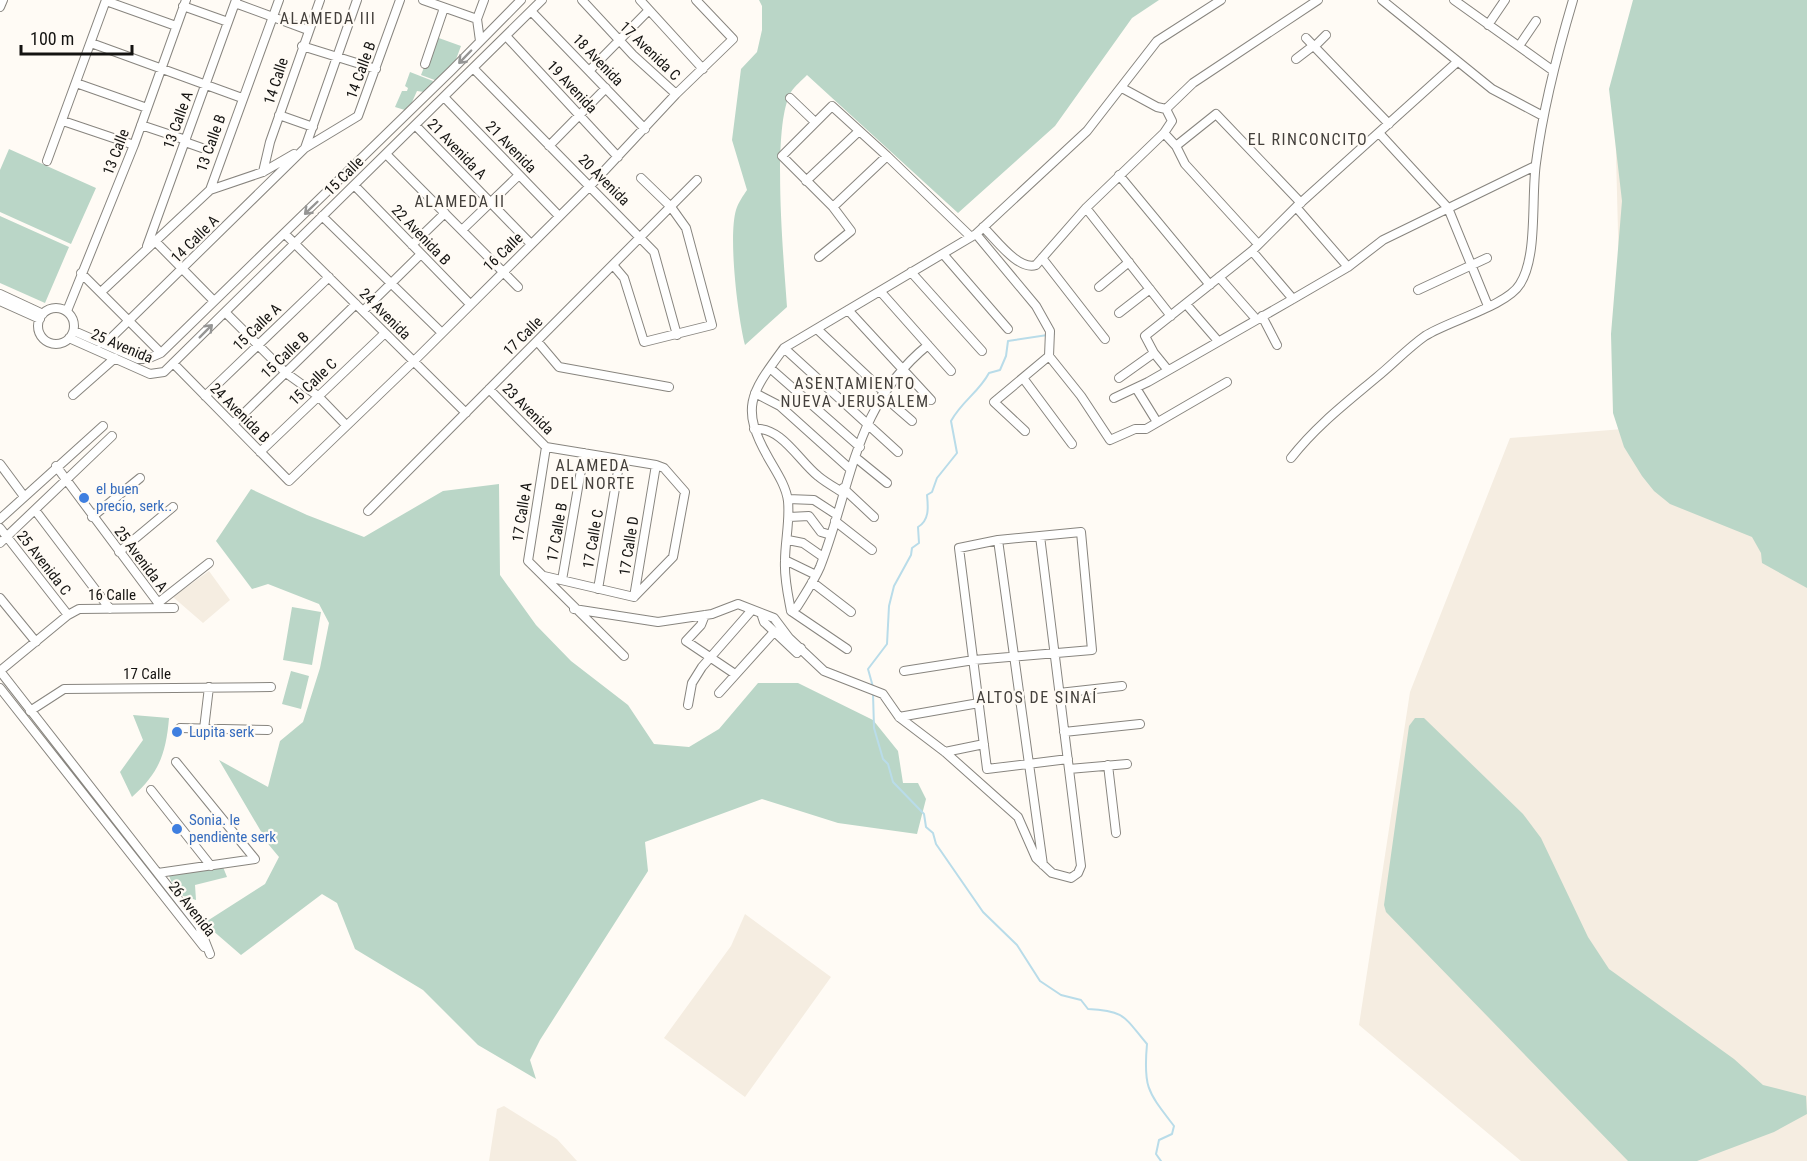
<svg xmlns="http://www.w3.org/2000/svg" width="1807" height="1161" font-family="'Roboto Condensed',sans-serif">
  <rect width="100%" height="100%" fill="#fffbf5"/>
  <path fill="#f5ede1" d="M1807,0v1161h-286l-162,-136 51,-333 100,-254 113,-9 -9,-354z
    M209,571l21,29 -27,23 -30,-26z
    M745,914l86,63 -86,120 -81,-59 67,-92z
    M504,1106l53,33 20,22h-88l8,-52z"/>
  <path fill="#bad6c7" d="M759,0h400l-27,18 -77,108 -97,87 -151,-138c-5,5 -12,11 -16,17 -20,35 -7,170 -4,215l-42,38c-7,-27 -17,-108 -9,-135 2,-7 7,-14 11,-20l-15,-50 9,-71 16,-17 5,-22v-24z
    M1633,0h174v588l-45,-25 -1,-10 -9,-16 -82,-33 -16,-13 -12,-15 -18,-29 -11,-34 -2,-79 11,-133 -13,-112z
    M436,37l25,9 -9,24 -12,12 -19,-7z
    M410,72l23,9 -3,8 -6,3 -7,-1 -9,20 -13,-4 7,-16h5l1,-3 -3,-2z
    M9,149l87,39 -25,56 -71,-32v-42z
    M0,216l69,31 -24,56 -45,-20z
    M499,484l1,91 36,50 35,36 57,44 26,39 35,3 30,-18 39,-46h40l75,37 25,31 5,32h15l8,16 -9,35 -79,-11 -76,-24 -117,43 3,29 -108,169 -10,20 6,19 -58,-34 -55,-55 -68,-41 -18,-46 -15,-9 -81,61 -37,-32 61,-39 14,-27 -10,-12 -50,-85 49,27 12,-46 23,-19 17,-54 9,-45 -10,-19 -51,-20 -16,5 -36,-48 35,-52 56,26 57,22 79,-46z
    M292,607l29,5 -9,53 -29,-5z
    M291,671l18,5 -8,33 -19,-5z
    M133,715l36,3c-3,36 -10,55 -37,79l-12,-25 23,-32z
    M1415,718h9l99,96 18,24 47,99 21,32 125,90 29,26 43,11 1,18 -33,18 -77,29h-69l-242,-249 -2,-7 25,-179z
    M223,867l4,10 -32,8 1,15 -19,-6 -8,-18z"/>
  <g fill="none" stroke-linecap="round" stroke-linejoin="round">
    <path stroke="#b9dce9" stroke-width="2" d="M873,687l-5,-18 19,-25 2,-38 5,-20 17,-31 1,-7 7,-5 -1,-16c12,-7 10,-21 9,-32l5,-3 5,-14 20,-25 -6,-32c11,-20 28,-29 38,-48l11,-3 6,-14 2,-15 46,-7
      M873,693l1,35 9,31 5,5 5,18 31,32 2,13 7,6 3,11 47,68 34,33 23,36 21,14 20,5 7,9c38,2 36,8 59,35 -4,44 1,48 27,82l-2,8 -13,6 -3,14 5,7"/>
    <defs>
      <path id="minor" d="M423,0l54,19
        M582,0l51,55 43,39
        M640,0l63,69
        M1382,0l110,89 51,27
        M1454,0l98,70
        M106,1l70,25
        M235,3l73,27
        M183,6l45,16
        M0,7l3,-7
        M531,11l114,118
        M1488,25l17,-25
        M506,36l112,121
        M1306,38l83,86
        M480,41l-3,-22 7,-19
        M91,43l151,55
        M302,46l74,23
        M1519,46l17,-25
        M1314,47l12,-12
        M1296,59l17,-13
        M425,64l19,-56
        M473,68l181,184 23,83
        M589,71l60,-61
        M76,83l71,25
        M1122,88l35,19 9,2 27,-26 125,-83
        M444,97l115,119
        M790,98l25,24
        M279,115l34,12
        M63,121l71,24
        M141,125l45,15
        M415,125l115,118
        M1164,133l12,13 9,18 73,80
        M1379,133l69,75 40,98
        M185,142l17,6
        M549,146l57,-58
        M1176,146l40,-32 85,89
        M305,148l52,-148
        M386,154l132,133
        M47,161l59,-161
        M263,172l7,-30 50,-142
        M1119,175l91,110
        M806,181l53,-50
        M354,185l115,118
        M210,190l53,-18 31,-18
        M833,207l54,-51 84,81
        M1296,207l52,60
        M1086,208l85,108
        M322,216l119,116
        M983,227c12,11 35,44 53,38l50,-57 78,-75 8,-12 -6,-12
        M462,230l57,-55
        M285,234l181,179
        M976,234l60,72 14,25 -1,25 -55,46 31,29
        M155,241l59,60
        M412,245l33,-32
        M147,246l89,-246
        M1252,251l41,48
        M943,254l65,75
        M819,257l32,-26 -18,-24 -51,-51 50,-50 55,50
        M1042,258l63,81
        M613,265l11,13 20,64 68,-17 -26,-97 -15,-21 -30,-29
        M911,272l71,79
        M81,273l80,80
        M1219,277l37,42
        M1099,287l30,-25
        M1418,290l69,-32
        M880,291l71,80
        M101,292l109,-102 69,-190
        M0,294l43,20
        M0,301l40,18
        M1186,304l32,37
        M38 326a18 18 0 1 1 36 0a18 18 0 1 1-36 0Z
        M848,310l83,90
        M67,311l67,-166 52,-145
        M363,311l58,-57
        M225,312l61,61 32,23 28,29
        M1119,313l31,-24
        M1262,316l15,29
        M817,329l67,63
        M74,331l64,28h9l14,-6 291,-283 69,-70
        M69,338l81,36 14,-2 378,-372
        M537,341l22,26 110,20
        M100,343l10,-4 195,-191 53,-32 42,-116
        M784,348l114,104
        M1049,356l32,40 29,44 25,-11h11l81,-47
        M173,363l116,118 125,-120 176,-175 86,-92 57,-55 -37,-39
        M770,368l90,79
        M1167,369l-13,-16 -9,-17 107,-85 44,-44 160,-144
        M1023,378l49,66
        M1119,378l35,-25
        M1136,388l21,34
        M489,389l57,58 110,18 8,3 21,24 -12,65 -39,40
        M755,393l25,13 69,62
        M73,395l42,-37
        M882,395l30,26
        M205,396l124,-119
        M1114,398l34,-16 145,-83 55,-32 35,-27 152,-74
        M233,424l123,-120
        M754,429c27,-3 45,32 64,47 7,6 16,11 24,16
        M546,447l-18,114 96,95
        M260,452l125,-119
        M855,457l32,26
        M1291,458c25,-32 55,-55 86,-81 16,-13 31,-29 48,-41 23,-15 82,-30 95,-52 18,-28 11,-87 16,-121 7,-55 21,-109 37,-163
        M0,464l23,31
        M56,466l106,142
        M843,488l31,29
        M788,499l26,1 23,15
        M35,510l75,99
        M368,511l329,-331
        M92,517l48,-39
        M789,517l20,-1 12,16 10,3
        M0,519l103,-93
        M835,521l37,29
        M0,528l68,87
        M788,540l15,3 20,14
        M998,540l45,325
        M0,543l112,-107
        M119,552l54,-45
        M785,560l31,15
        M544,576l90,21
        M562,580l22,-127
        M812,582l39,30
        M598,589l22,-130
        M634,597l22,-132
        M0,598l36,44
        M158,603l51,-40
        M574,609l84,13 54,-8 26,-10 36,14 15,20 35,33 59,23 16,23 46,35 73,65 18,41 16,15 19,5 7,-5 3,-7 -41,-330
        M791,611l6,-4c8,-13 17,-26 23,-40 32,-82 34,-162 108,-222
        M761,613l3,9 33,31 4,-5
        M705,615l-4,10 -15,16 49,33
        M847,649l-56,-38c-3,-16 -7,-33 -6,-50 0,-20 5,-39 3,-60 -2,-15 -11,-28 -19,-42 -30,-52 -18,-66 15,-111l192,-114 111,-103 70,-90 64,-41
        M0,671l199,255 11,28
        M0,671l68,-56 11,-6 95,-1
        M904,671l70,-11 118,-10 -11,-118 -83,8 -39,8 28,221 81,-10
        M0,688l204,259
        M719,693l55,-61
        M1059,693l63,-7
        M688,705l4,-22 10,-16 49,-56
        M30,711l34,-22 207,-2
        M899,717l80,-14
        M180,728l88,2
        M204,729l5,-42
        M1064,732l76,-8
        M945,752l39,-8
        M1108,765l8,68
        M1069,769l58,-5
        M151,790l60,76
        M158,873l97,-14 -79,-97"/>
    </defs>
    <use href="#minor" stroke="#88857f" stroke-width="10"/>
    <use href="#minor" stroke="#fff" stroke-width="8"/>
  </g>
  <defs><path id="oneway-shaft" d="M-6 0H5M1.5-3L5.5 0L1.5 3" fill="none" stroke-width="1.6" stroke-linecap="round" stroke-linejoin="round" transform="scale(1.5)"/></defs>
  <g stroke="#959594">
    <use href="#oneway-shaft" transform="translate(465 57) rotate(134)"/>
    <use href="#oneway-shaft" transform="translate(311 208) rotate(136)"/>
    <use href="#oneway-shaft" transform="translate(206 331) rotate(-45)"/>
  </g>
  <g fill="#3f7fe0" stroke="#fffbf5" stroke-width="2">
    <circle cx="84" cy="498" r="6"/>
    <circle cx="177" cy="732" r="6"/>
    <circle cx="177" cy="829" r="6"/>
  </g>
  <g text-anchor="middle" dominant-baseline="central" stroke-width="4.5" stroke-linejoin="round" paint-order="stroke">
    <g font-size="15" fill="#141311" stroke="#fffbf5">
      <text transform="translate(650 51) rotate(44)">17 Avenida C</text>
      <text transform="translate(598 60) rotate(46)">18 Avenida</text>
      <text transform="translate(361 70) rotate(-70)">14 Calle B</text>
      <text transform="translate(276 81) rotate(-72)">14 Calle</text>
      <text transform="translate(572 87) rotate(47)">19 Avenida</text>
      <text transform="translate(178 120) rotate(-70)">13 Calle A</text>
      <text transform="translate(211 143) rotate(-70)">13 Calle B</text>
      <text transform="translate(511 147) rotate(46)">21 Avenida</text>
      <text transform="translate(457 149) rotate(46)">21 Avenida A</text>
      <text transform="translate(116 152) rotate(-69)">13 Calle</text>
      <text transform="translate(344 176) rotate(-45)">15 Calle</text>
      <text transform="translate(604 180) rotate(45)">20 Avenida</text>
      <text transform="translate(421 235) rotate(46)">22 Avenida B</text>
      <text transform="translate(195 239) rotate(-45)">14 Calle A</text>
      <text transform="translate(503 252) rotate(-44)">16 Calle</text>
      <text transform="translate(385 314) rotate(45)">24 Avenida</text>
      <text transform="translate(257 327) rotate(-44)">15 Calle A</text>
      <text transform="translate(523 336) rotate(-45)">17 Calle</text>
      <text transform="translate(122 346) rotate(23)">25 Avenida</text>
      <text transform="translate(285 355) rotate(-44)">15 Calle B</text>
      <text transform="translate(313 382) rotate(-44)">15 Calle C</text>
      <text transform="translate(528 409) rotate(45)">23 Avenida</text>
      <text transform="translate(240 413) rotate(45)">24 Avenida B</text>
      <text transform="translate(522 512) rotate(-81)">17 Calle A</text>
      <text transform="translate(557 532) rotate(-80)">17 Calle B</text>
      <text transform="translate(593 539) rotate(-80)">17 Calle C</text>
      <text transform="translate(629 546) rotate(-81)">17 Calle D</text>
      <text transform="translate(141 559) rotate(53)">25 Avenida A</text>
      <text transform="translate(44 563) rotate(52)">25 Avenida C</text>
      <text x="112" y="595">16 Calle</text>
      <text x="147" y="674">17 Calle</text>
      <text transform="translate(192 909) rotate(52)">26 Avenida</text>
    </g>
    <g font-size="15" fill="#366cbe" stroke="#fffbf5" text-anchor="start">
      <text x="96" y="489">el buen<tspan x="96" dy="17">precio, serk..</tspan></text>
      <text x="189" y="732">Lupita serk</text>
      <text x="189" y="820">Sonia. le<tspan x="189" dy="17">pendiente serk</tspan></text>
    </g>
    <g font-size="16" letter-spacing="1.5" fill="#44403c" stroke="#fffbf5">
      <text x="328" y="18">ALAMEDA III</text>
      <text x="1308" y="139">EL RINCONCITO</text>
      <text x="460" y="201">ALAMEDA II</text>
      <text x="855" y="383">ASENTAMIENTO<tspan x="855" dy="18">NUEVA JERUSALEM</tspan></text>
      <text x="593" y="465">ALAMEDA<tspan x="593" dy="18">DEL NORTE</tspan></text>
      <text x="1037" y="697">ALTOS DE SINAÍ</text>
    </g>
  </g>
  <path d="M21 45v9h111v-9" fill="none" stroke="#141311" stroke-width="3"/>
  <text x="30" y="45" font-size="18" fill="#141311" stroke="#fffbf5" stroke-width="4.5" paint-order="stroke">100 m</text>
</svg>
